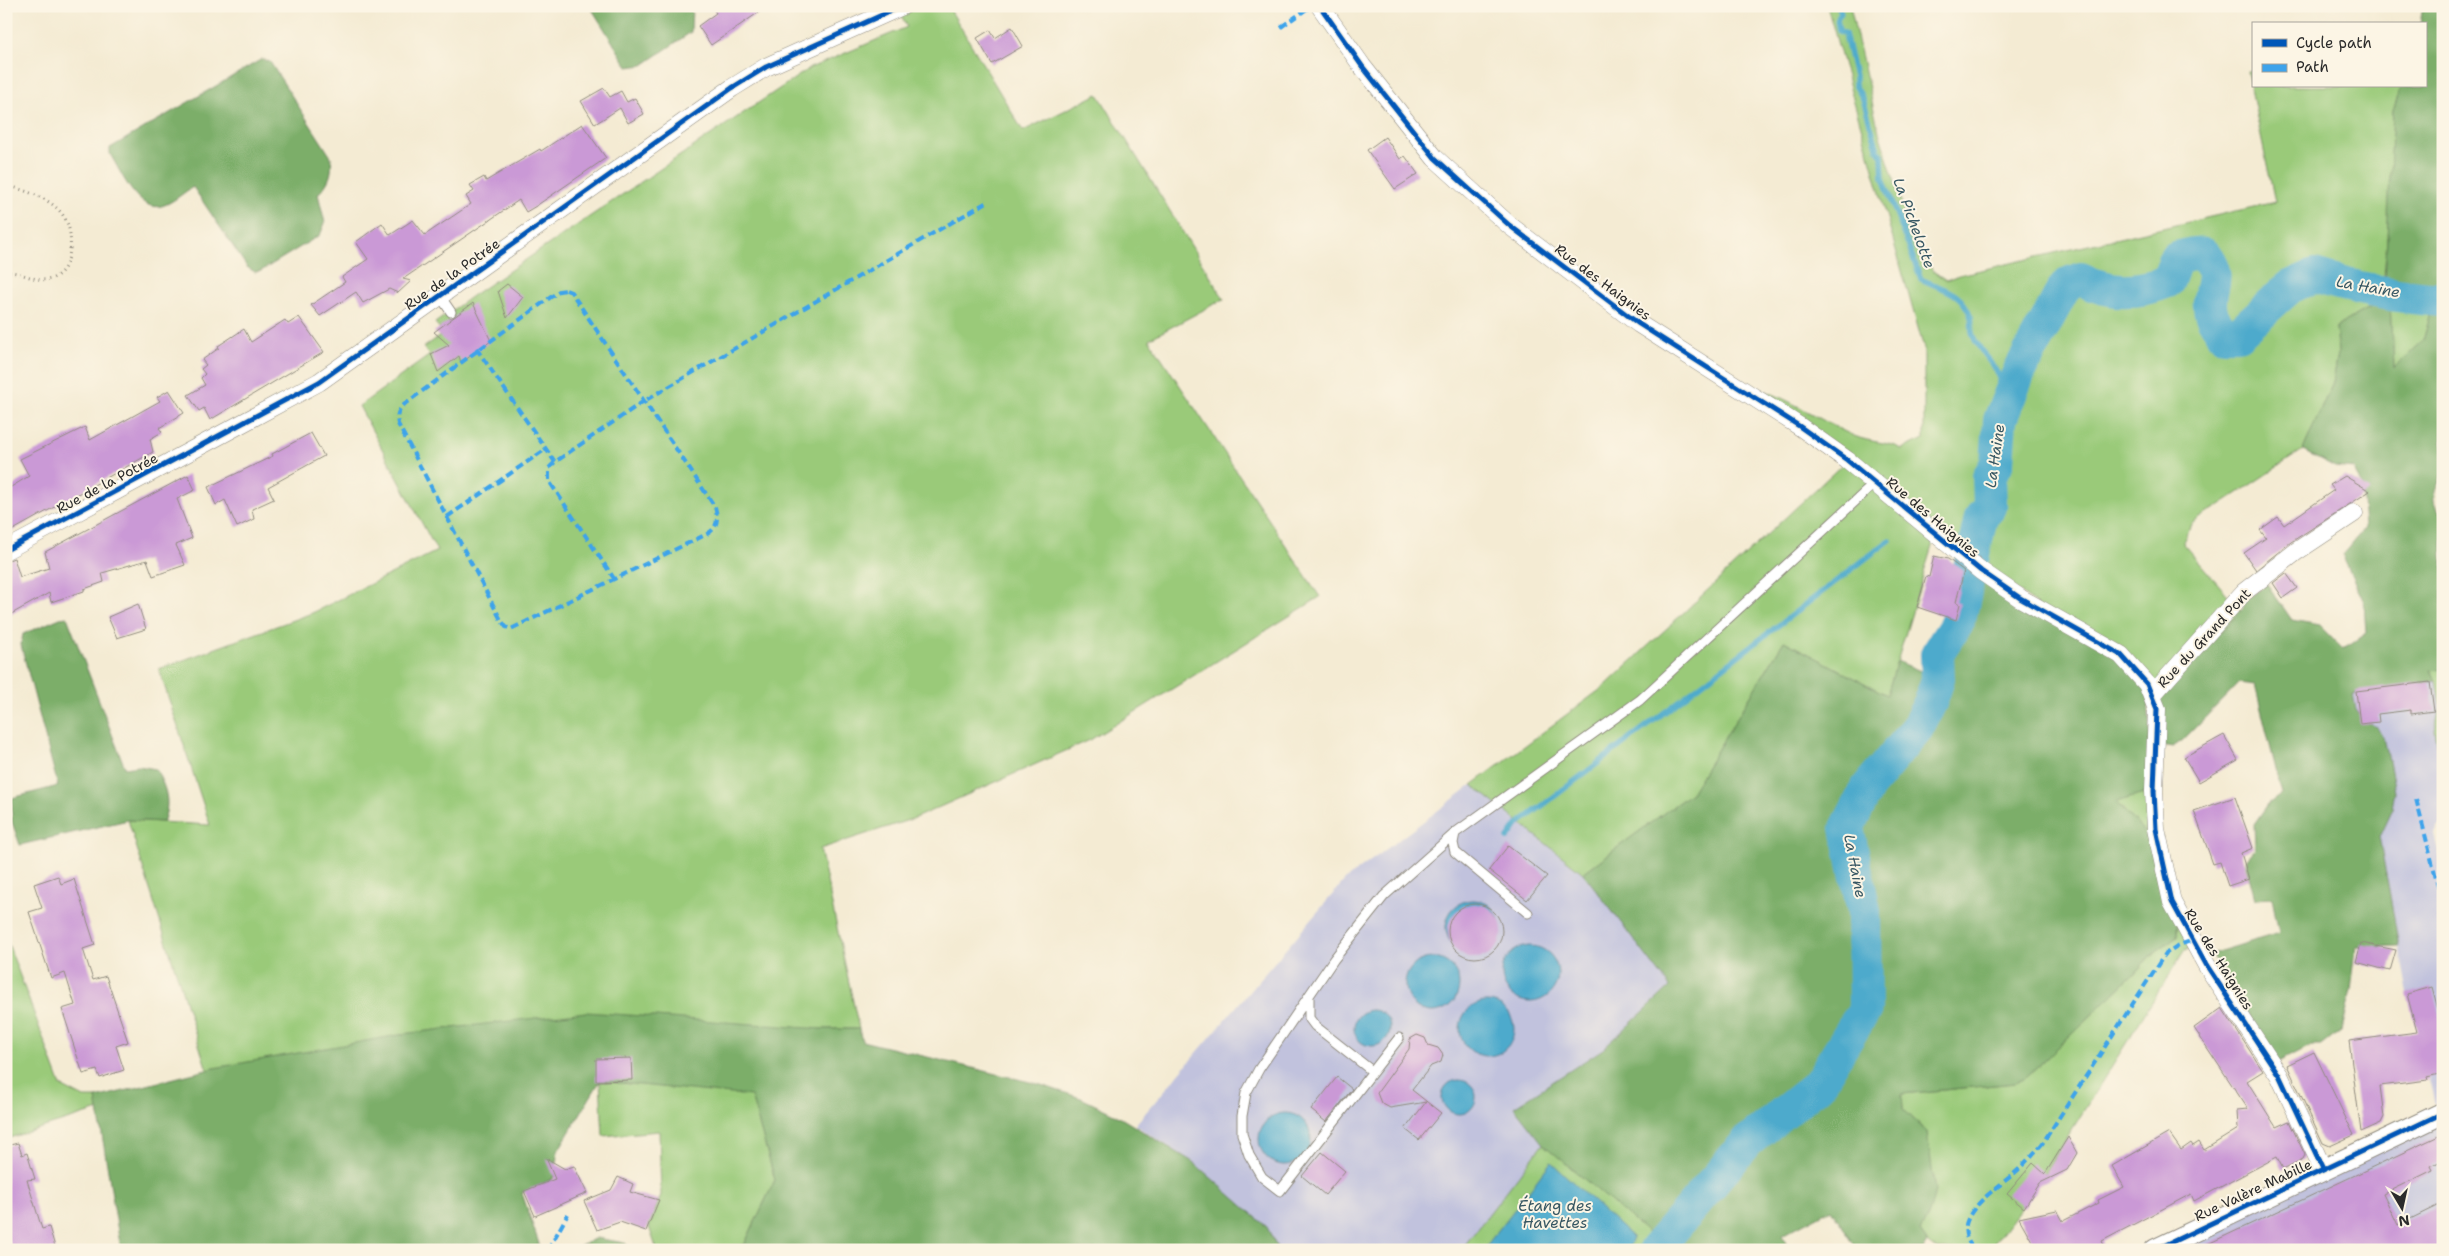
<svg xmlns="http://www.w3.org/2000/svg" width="2449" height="1256" font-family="'Shantell Sans',sans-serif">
  <rect width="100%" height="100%" fill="#fcf5e5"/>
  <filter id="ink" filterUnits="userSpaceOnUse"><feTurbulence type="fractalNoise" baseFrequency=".02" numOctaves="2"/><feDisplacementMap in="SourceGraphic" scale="10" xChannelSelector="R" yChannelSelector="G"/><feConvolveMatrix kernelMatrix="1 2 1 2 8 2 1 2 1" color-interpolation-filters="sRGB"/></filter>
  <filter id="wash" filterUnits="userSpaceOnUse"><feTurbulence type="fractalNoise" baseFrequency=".0096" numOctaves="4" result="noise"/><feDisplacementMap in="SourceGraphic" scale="20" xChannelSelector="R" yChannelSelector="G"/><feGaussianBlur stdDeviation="1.12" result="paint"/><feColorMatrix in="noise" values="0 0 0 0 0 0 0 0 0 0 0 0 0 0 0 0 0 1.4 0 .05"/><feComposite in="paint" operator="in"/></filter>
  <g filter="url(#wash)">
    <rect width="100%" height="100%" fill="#f4ebd3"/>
    <path fill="#c1c2dd" d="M2436,681l4,24 -5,25 8,51v37l-9,17 9,34v232l-8,4 -28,-116 -28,-153 13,-28 -26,-87 -10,-11 -3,-16z
      M1472,785l111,88 87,114 -67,62 -88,58 28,37 -82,106h-183l-11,-23 -74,-65 -58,-37 210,-245z
      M2443,1113v137h-246l-6,-11z"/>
    <path fill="#9aca79" stroke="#627a52" d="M922,6h26l75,125 75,-37 126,205 -75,40 171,258 -230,143 -175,78 -95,31 39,180h-37l-615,41 -79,-250 82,5 -51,-156 153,-56 125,-62 -78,-145 71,-51 -7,-7 21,-15 -9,-10 37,-27 338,-228 97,-41 -6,-12z
      M1827,6h23l30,130 32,99 21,36 13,9 13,-5 316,-73 -28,-131 6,-1v16h149l-9,24 -3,92 -8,99 -46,26 2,27 -5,28 -30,68 -112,74 -8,20 58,66 -83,86 -413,-311c40,9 71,34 109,51 17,7 32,5 48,13l22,-10v-90z
      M2391,302l41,7 -9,32 -29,28z
      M1847,460l89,73 -49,162 -103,-54 -93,152 -108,80 -111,-88 133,-99z
      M2443,668v113l-8,-51 5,-25 -4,-24 -5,-11z
      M2148,793l4,48 -37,-40z
      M2178,923l13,26 -7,2 -150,239 -45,60h-51l-10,-8 -8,-11 8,-14 -1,-85 -24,-23 -1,-15 113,-11 11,-5 107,-103 18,-20 26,-19z
      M6,938l55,148 23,12h12l3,12 -93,29z
      M600,1081l151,14 24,85 -31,65 -45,5h-42l-8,-23 12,-32 -2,-64 -56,5z
      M1543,1144l107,90 -11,16h-178z"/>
    <path fill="#7bae69" stroke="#536c4a" d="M590,6h102l-1,26 -48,33 -15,2z
      M2423,6h20v283l-58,-8 8,-171 9,-24h23v-62h-5z
      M262,59l8,3 61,95c2,17 -2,26 -13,37l7,29 -5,12 -59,36 -6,1 -8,-5 -54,-80c-9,5 -17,13 -26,17 -28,14 -45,-31 -57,-50v-6z
      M2382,301l9,1 3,66 29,-27 9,-32 11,1v156c-3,27 -19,25 0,53v149l-12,2 5,11 -83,13 3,16 10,11 12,7 7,14 10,49 -3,17 -13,28 20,110 -43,1 -5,44 -9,39 -19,15h-12l-33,17 -67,-108 68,-21 -7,-35 -17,1 -10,-38 10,-12 -1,-25 14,-20 14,-10 -27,-109 -16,-2 -56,57 -10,7 -13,-2 -2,-49 83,-85 6,-12 20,-15 25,36 27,5 24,24 23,-16 -2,-31 -22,-47 23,-27 -3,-41 -8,-18 -19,-2 -32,-17 30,-68 5,-28 -2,-27z
      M1974,573l147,82 26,29 7,107 -38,11 44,48 17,73v13l-26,19 -18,20 -107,103 -11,5 -113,11 1,15 24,23 8,59 -7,26 -8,14 8,11 -5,8h-65l-27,-41 -49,26 7,15h-150l10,-16 -106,-90 -29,-37 89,-58 67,-62 -87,-114 108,-80 93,-152 103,54 10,-34 40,17 4,-1 -1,-21 24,-41z
      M67,617l58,151 14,-2 17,3c10,19 15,33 7,53l-35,-2 -108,25 -8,-23v-24l46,-12 -37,-141 2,-11 37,-16z
      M586,1012l236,17h37l3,12 176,43 43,14 35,17 77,47 74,65 11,23h-579l45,-5 31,-65 -24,-84 -151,-15 -42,70 -5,28 -31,14 19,57h-420l-25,-152 118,-30 196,-35z
      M596,1238l29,5 6,7h-58z"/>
    <path fill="#4daacc" stroke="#3c6a7c" d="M2385,281l58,8v20l-61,-8z
      M1446 927a27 27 0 1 1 54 0a27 27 0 1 1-54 0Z
      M1502 974a28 28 0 1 1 56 0a28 28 0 1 1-56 0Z
      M1405 985a27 27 0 1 1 54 0a27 27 0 1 1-54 0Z
      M1460 1029a27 27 0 1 1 54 0a27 27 0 1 1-54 0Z
      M1354 1028a18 18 0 1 1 36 0a18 18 0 1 1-36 0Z
      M1442 1097a17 17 0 1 1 34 0a17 17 0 1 1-34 0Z
      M1259 1139a26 26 0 1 1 52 0a26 26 0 1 1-52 0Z
      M1551,1162l82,76 -5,12h-145z"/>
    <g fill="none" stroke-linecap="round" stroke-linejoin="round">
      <path stroke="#4daacc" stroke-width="5.5" d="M1839,6l2,7 -4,5 2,13 6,3 10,42v9l8,14 15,51 4,6 1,22 38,101c23,11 41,12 50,38 2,6 -1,13 2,19 7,16 20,27 27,42l14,5
        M1508,838l9,-13 373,-285"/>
      <path stroke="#4daacc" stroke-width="34" d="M1655,1250l93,-109 70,-56 47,-76 -1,-98 -17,-83 21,-41 49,-59 13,-25 8,-24 -1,-25 17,-26 6,-13 21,-98 9,-10 -1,-30 8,-14 3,-43 19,-48 44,-82 7,-7 11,-4c28,15 58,14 87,2l8,-23 17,-4 12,1c19,25 0,33 6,58 2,7 9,15 12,21h15l52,-47 24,-11c42,13 85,21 129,24"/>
    </g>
    <g id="blocks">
      <path fill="#ca99d6" d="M712,6h56l-57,39 -13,-19 18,-13z
        M1012,27l11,19 -31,18 -15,-26 13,-8 5,8z
        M604,88l6,9 11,-6 6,11 8,-4 9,16 -16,9 -8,-15 -25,16 -14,-23z
        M582,124l24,34 -70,48 -10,6 -7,-12 -116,79 8,2 -13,12 -9,-4 -26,14 -7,-11 -36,24 -9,-11 34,-23 -3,-5 26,-18 -12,-17 26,-19 8,12 23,-15 12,15 46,-31 -5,-8 8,-5 -4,-6 14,-8 2,4 54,-32 1,2z
        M1385,137l15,22 5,-3 13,18 -23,15 -28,-39z
        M507,284l16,13 -16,21 -9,-27z
        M473,303l18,38 -30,22 -2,-7 -21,16 -7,-18 18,-9 -15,-13z
        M299,317l25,35 -114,68 -6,-12 -5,3 -11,-16 17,-10 -4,-7 4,-4 -4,-5 5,-4 -4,-5 17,-12 -1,-2 26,-17 7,13 34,-22 3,4z
        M169,390l15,23 -25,15 3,4 -12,7 3,13 -147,82v-44l23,-14 -9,-17 65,-32 5,13 70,-39 -3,-4z
        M311,433l13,23 -56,31 6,12 -22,10 2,10 -17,8 -12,-27 -9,5 -8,-18 65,-31 -1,-2z
        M188,475l7,15 -18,9 15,39 -16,7 9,20 -32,11 -6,-16 -45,13 2,9 -20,7v2l-33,11 -2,-9 -43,24v-56l8,-3 6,19 29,-9 -4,-16z
        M2345,476l25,15 -79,51 -35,28 -12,-17 22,-15 -6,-8 18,-13 6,8 50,-35 -4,-5z
        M1934,556l14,3 16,12 -8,31 4,2 -4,16 -39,-13 9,-31 3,1z
        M2286,573l11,15 -14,10 -10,-15z
        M138,604l8,25 -29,9 -9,-21z
        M2430,682l4,29 -23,3v-4l-33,4 1,8 -19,2 -4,-33z
        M2224,735l14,25 -39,22 -15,-25z
        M2235,797l18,51 -12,5 8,26 -21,7 -8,-24 -7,2 -19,-53z
        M1508,846l39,30 -20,24 -38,-30z
        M58,876l3,8 13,-5 21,66 -12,4 10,31 13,-4 22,66 -12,4 8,24 -24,8 -3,-8 -14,4 -21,-65 13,-4 -10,-32 -14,5 -22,-66 13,-4 -8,-24z
        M1448 931a27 27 0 1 1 54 0a27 27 0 1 1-54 0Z
        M2361,943l35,7 -6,21 -34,-9z
        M2432,987l11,41v45l-16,4 1,3 -48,6 4,31 -3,6 -20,9 -12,-91 68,-9 -10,-38z
        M2222,1008l41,63 -16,10 29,46 13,-6 16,34 -2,4 -20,10 -6,-12 -83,44 -3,-7 -89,47 4,9h-69l-18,-32 38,-8 6,11 36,-18 -1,-3 26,-13 -12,-21 57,-33 12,17 10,-7 2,3 6,-4 5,8 34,-21 -1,-19 11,-1 -54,-81z
        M1417,1035l8,3 3,7 10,3 5,7 -2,7 -10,4 -19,24 29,23 -22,27 -14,-11 21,-27 -36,6 -9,-5 -4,-10 32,-44 1,-10z
        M2314,1052l40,83 -24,11 -7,-3 -36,-78z
        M631,1058l1,22 -36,1v-22z
        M1337,1077l15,12 -26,33 -15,-12z
        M2443,1134v26l-12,6 2,4 -50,24 15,31 45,-22v47h-248z
        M2068,1137l9,16 -10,17 -27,13 -16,25 -17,-14 26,-31 12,11z
        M18,1143l4,12 5,-2 8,26 -8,1 15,49 7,-2 7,23h-44l-6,-18v-86z
        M1322,1152l23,19 -20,24 -23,-19z
        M546,1158l19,11 9,-3 13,27 -52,23 -11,-25 31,-12z
        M618,1177l15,7 -3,8 29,8 -13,31 -26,-9 -23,8 -13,-29 27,-11z"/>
    </g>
  </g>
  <g filter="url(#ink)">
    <use href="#blocks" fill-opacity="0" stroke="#908b7f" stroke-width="1"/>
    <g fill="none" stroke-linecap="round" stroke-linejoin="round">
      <defs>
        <path id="service" d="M440,296l11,16
          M1455,833l-2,10 2,9 73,61
          M1309,998v20l6,8 57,45
          M1399,1038l-119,153 -18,-14 -13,-22 -7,-21v-18l4,-23 13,-24 75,-110 50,-63 71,-63 185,-133 235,-217"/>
        <path id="minor" d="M1320,6l42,60 73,92 74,67 130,99 160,102 48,34 134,111 39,27 101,57 26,29 10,25 -3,82 2,38 16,73 35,64 72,109 44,94
          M6,550l313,-168 413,-294 34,-21 136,-61
          M2153,694l91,-102 53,-41 57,-38"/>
        <path id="tertiary" d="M2155,1250l288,-137"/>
      </defs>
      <use href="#service" stroke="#908b7f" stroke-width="11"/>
      <use href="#minor" stroke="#908b7f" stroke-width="19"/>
      <use href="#tertiary" stroke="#908b7f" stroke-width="23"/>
      <path stroke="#908b7f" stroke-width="3" stroke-dasharray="1 4" stroke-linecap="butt" d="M6,185c38,11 72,23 63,71 -2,10 -8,19 -18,23 -16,4 -29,-8 -45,-7"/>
      <use href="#service" stroke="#fff" stroke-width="9"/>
      <use href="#minor" stroke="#fff" stroke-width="18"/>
      <use href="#tertiary" stroke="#fff" stroke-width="21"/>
      <path stroke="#3ea3eb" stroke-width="4" stroke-dasharray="8 4" stroke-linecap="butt" d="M1281,27l30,-21
        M566,290l5,2 144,215c3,11 4,20 -8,27l-196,95 -5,-2 -5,-7 -103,-196c-2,-10 0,-14 8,-21l153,-112z
        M476,348l79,114
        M447,517l99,-68
        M615,580l-66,-99v-13l6,-6 89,-61 343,-199
        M2416,799l27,106
        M1973,1248c-27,-31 25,-59 45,-78 8,-8 16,-17 24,-26l123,-190 12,-8 16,-6
        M548,1250l20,-36"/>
      <defs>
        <path id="cycleway" d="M1320,6l42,60 73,92 74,67 130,99 160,102 48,34 134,111 39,27 101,57 26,29 10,25 -3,82 2,38 16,73 35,64 72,109 44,94
          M6,550l313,-168 413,-294 34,-21 136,-61
          M2155,1250l288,-137"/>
      </defs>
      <use href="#cycleway" stroke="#fcf5e5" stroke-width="8"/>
      <use href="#cycleway" stroke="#0057b8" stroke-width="5"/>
    </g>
  </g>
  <g text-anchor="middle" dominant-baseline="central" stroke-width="4" stroke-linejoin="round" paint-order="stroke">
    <g font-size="14" fill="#2b2b2b" stroke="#fcf5e5">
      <text transform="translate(452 274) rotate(-35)">Rue de la Potrée</text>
      <text transform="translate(1603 282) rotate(37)">Rue des Haignies</text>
      <text transform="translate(107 483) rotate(-28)">Rue de la Potrée</text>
      <text transform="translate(1933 517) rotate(40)">Rue des Haignies</text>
      <text transform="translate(2204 638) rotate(-47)">Rue du Grand Pont</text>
      <text transform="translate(2219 959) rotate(58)">Rue des Haignies</text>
      <text transform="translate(2253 1190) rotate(-25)">Rue Valère Mabille</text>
    </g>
    <g font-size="15" font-style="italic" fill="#375763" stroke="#fcf5e5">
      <text transform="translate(1914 223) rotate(70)">La Pichelotte</text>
      <text transform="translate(2368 287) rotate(10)">La Haine</text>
      <text transform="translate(1995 456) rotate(-82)">La Haine</text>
      <text transform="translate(1855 866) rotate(79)">La Haine</text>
      <text x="1555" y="1206">Étang des<tspan x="1555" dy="17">Havettes</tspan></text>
    </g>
  </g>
  <rect width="2449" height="1256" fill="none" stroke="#fcf5e5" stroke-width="25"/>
  <rect x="2252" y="22" width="175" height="65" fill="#fcf5e5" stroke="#a8a49b"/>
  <rect x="2262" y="39" width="25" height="8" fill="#0057b8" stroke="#a8a49b"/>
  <text x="2296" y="48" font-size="15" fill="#2b2b2b">Cycle path</text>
  <rect x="2262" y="64" width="25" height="8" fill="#3ea3eb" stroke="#a8a49b"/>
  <text x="2296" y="72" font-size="15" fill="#2b2b2b">Path</text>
  <g transform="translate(2402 1208) rotate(171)" stroke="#fcf5e5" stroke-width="4" paint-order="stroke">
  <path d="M0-4L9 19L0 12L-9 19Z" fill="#2b2b2b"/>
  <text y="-8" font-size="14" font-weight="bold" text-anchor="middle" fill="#2b2b2b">N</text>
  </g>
</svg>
